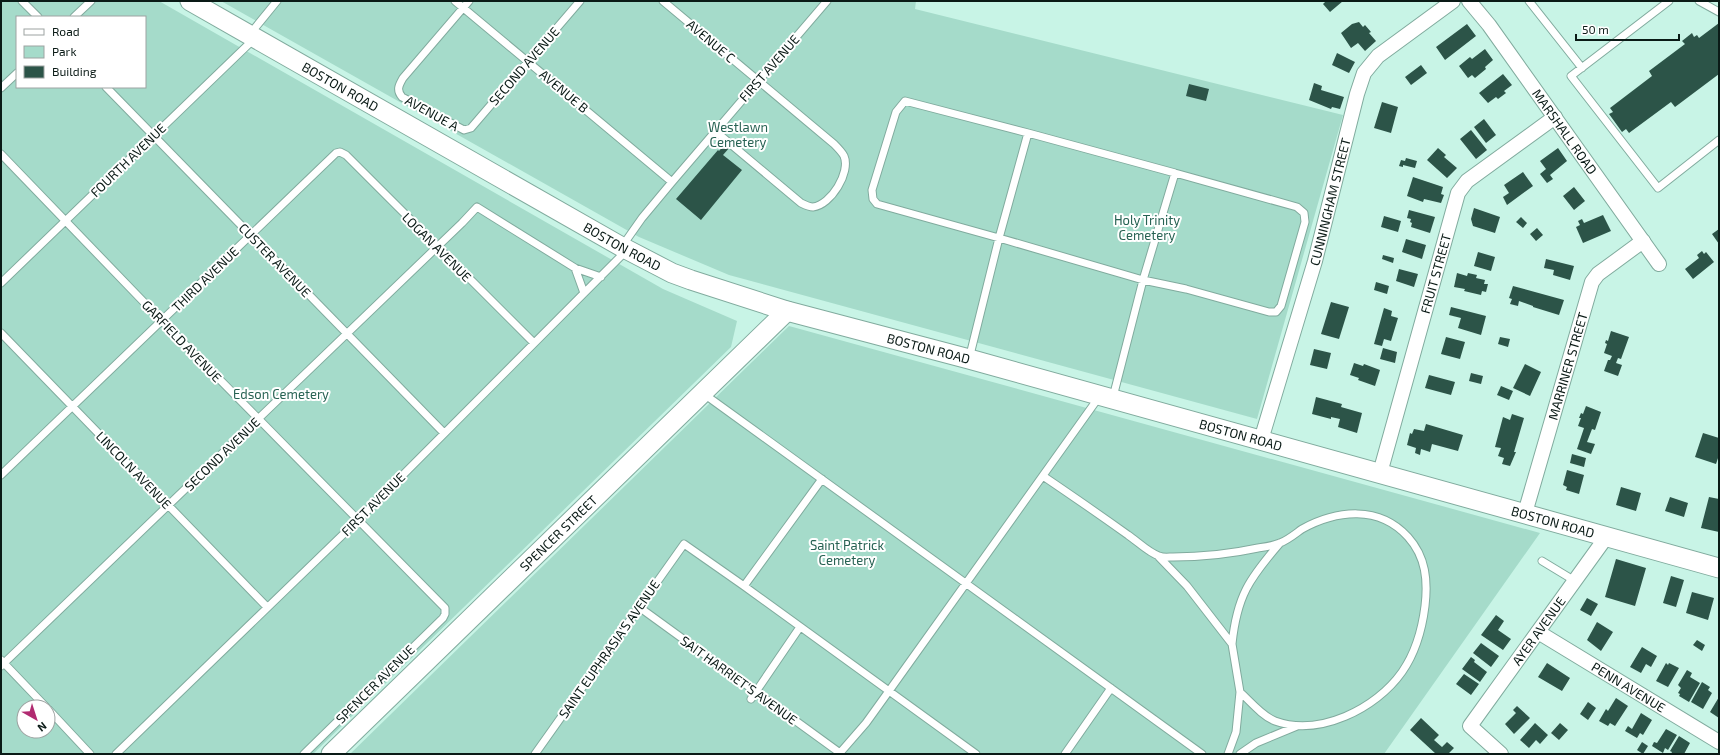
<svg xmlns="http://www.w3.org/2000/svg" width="1720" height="755" font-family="'Exo 2',sans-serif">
  <rect width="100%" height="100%" fill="#c8f4e6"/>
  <path fill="#a5dbca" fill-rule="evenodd" d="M1,1h158l504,288 74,32 -6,26 -418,407h-312zM17,17h128v70h-128zM24,707h24v24h-24z
    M221,1h695l-1,8 428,106 -86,304 -528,-144 -90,-38z
    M789,326l751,207 -156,221h-1034z"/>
  <path fill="#2c5448" d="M1326,1h17l-13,11 -7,-8z
    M1359,22l4,5 2,-2 6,7 -2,1 7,8 -11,10 -7,-8 -7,5 -10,-15 11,-9z
    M1719,23v51l-44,33 -4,-5 -42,31 -3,-4 -4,3 -13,-18 4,-2 -3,-4 42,-32 -3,-5 36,-27 -3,-3 10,-8 2,4 3,-2 2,3z
    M1467,24l9,12 -31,24 -9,-13z
    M1485,49l8,11 -8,7 1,2 -11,9 -3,-3 -4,3 -9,-12 11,-9 2,2z
    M1337,53l18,9 -6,11 -17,-8z
    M1421,65l6,8 -16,12 -6,-8z
    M1503,74l9,11 -8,6 2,2 -8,6 -2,-2 -8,6 -9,-10z
    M1314,83l8,3 -1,4 23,7 -4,12 -8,-2 -1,2 -22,-9z
    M1189,84l20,5 -3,12 -20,-5z
    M1382,102l16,5 -7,26 -17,-5z
    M1484,119l12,16 -10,8 -12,-16z
    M1471,130l16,20 -11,9 -16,-20z
    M726,143l4,4 -7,8 19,15 -41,50 -25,-21 42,-49 1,1z
    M1438,148l8,7 -2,2 13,11 -10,10 -20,-18z
    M1558,148l9,13 -17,14 3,4 -6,4 -7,-9 6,-5 -6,-8z
    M1406,158l11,3 -2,7 -12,-3v2l-4,-1 2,-6 4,1z
    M1523,172l10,14 -26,19 -4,-8 6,-4 -5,-8z
    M1413,177l30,10 -2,7 3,1 -3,8 -17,-4 -1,3 -16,-6z
    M1574,187l11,14 -11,9 -11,-14z
    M1474,208l26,9 -5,16 -22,-7 -2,-7z
    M1409,210l26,7 -5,16 -19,-6 1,-4 -2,-1 1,-3 -4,-1z
    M1603,215l8,16 -28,12 -7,-16 4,-2 -2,-4 4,-2 2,4z
    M1384,216l17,5 -3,11 -17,-5z
    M1521,217l6,6 -4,5 -7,-6z
    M1537,228l6,7 -7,6 -6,-7z
    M1719,229v15l-7,-10z
    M1406,239l20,6 -4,14 -20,-7z
    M1702,251l2,3 2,-2 8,10 -21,17 -8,-10 14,-11 -2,-3z
    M1478,252l17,5 -4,14 -17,-5z
    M1383,255l11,3 -1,5 -11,-4z
    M1546,259l28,7 -4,14 -17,-5 1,-5 -10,-2z
    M1399,269l19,5 -4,13 -18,-6z
    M1457,273l10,3 1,-3 9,2 -1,3 9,2 -1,4h4l-2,8 -4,-1 -1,4 -17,-4 1,-2 -11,-2z
    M1376,282l13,4 -2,8 -13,-4z
    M1513,286l51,14 -5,15 -26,-8v-1l-14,-5 -1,5 -8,-2 2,-5 -3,-1z
    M1331,302l18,5 -10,32 -18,-5z
    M1451,307l35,9 -5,19 -23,-7 3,-10 -12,-3z
    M1384,308l8,3 -1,5 7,2 -7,23 -7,-2 -2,7 -8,-2z
    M1611,331l18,6 -8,22 -3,-1 -2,5 6,2 -4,11 -14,-5 4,-11h2l2,-4 -8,-3 3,-9 -2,-1 1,-3 2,1z
    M1446,337l19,5 -5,17 -19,-5z
    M1500,337l10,2 -2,8 -10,-3z
    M1383,348l14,4 -2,11 -15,-4z
    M1314,349l17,4 -4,16 -17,-4z
    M1354,363l9,3 1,-2 16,6 -5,16 -17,-6 1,-2 -9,-3z
    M1525,364l16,8 -11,24 -17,-8z
    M1471,373l12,3 -2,8 -12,-3z
    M1429,375l26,7 -4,13 -26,-7z
    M1501,386l12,5 -4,9 -12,-5z
    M1316,397l26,7 -1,3 21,6 -5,20 -19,-6 2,-8 -9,-2v2l-19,-5z
    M1586,406l15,6 -6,18 -3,-1 -5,13 8,2 -4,10 -14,-5 7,-21 -6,-2 3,-8h-2l2,-5 2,1z
    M1512,414l12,4 -10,34h2l-6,14 -8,-2 2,-6 -6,-2 3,-8 -6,-1 8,-30 7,3z
    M1426,424l37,11 -5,16 -26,-7 -2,8 -9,-3 -1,6 -5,-2 1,-5 -9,-3 3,-12 2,1 2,-5 10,2z
    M1703,433l16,5v17l-3,9 -21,-7z
    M1572,454l14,4 -2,9 -14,-4z
    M1567,470l17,5 -5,19 -13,-4 1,-3 -4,-2z
    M1621,487l20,6 -5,18 -20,-6z
    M1670,497l18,6 -4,14 -19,-6z
    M1709,497l10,2v33l-18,-4z
    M1616,559l30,9 -11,38 -30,-9z
    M1671,576l13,4 -8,27 -13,-4z
    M1692,592l22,6 -6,22 -22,-7z
    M1587,598l11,6 -7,12 -11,-6z
    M1496,615l8,6 -6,9 13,9 -8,11 -22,-15z
    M1597,622l16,10 -12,19 -14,-11z
    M1697,640l8,5 -3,6 -9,-6z
    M1481,643l18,13 -8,11 -18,-14z
    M1642,647l15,9 -6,11 -5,-3 -5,9 -11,-6z
    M1471,657l4,3 -1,2 13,10 -7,10 -18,-13z
    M1547,663l23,15 -8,13 -24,-14z
    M1666,663l2,2 1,-2 10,5 -11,19 -12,-6z
    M1687,670l5,3 -2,4 10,6 -11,19 -10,-6 1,-2 -2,-1 3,-5 -3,-3z
    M1464,674l15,10 -8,11 -15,-11z
    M1702,682l8,5 -2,3 4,3 -9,16 -12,-7z
    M1719,697v21l-9,-6z
    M1616,698l12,8 -13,20 -5,-3 -2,3 -9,-5 7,-12 2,2z
    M1588,702l8,6 -8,12 -8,-6z
    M1517,706l13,12 -16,16 -9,-10 11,-11 -3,-3z
    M1641,713l11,7 -9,15 -3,-2 -3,5 -12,-7 3,-5 4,3z
    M1421,718l18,17 -5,5 8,7 5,-5 7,6 -6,6h-12l-26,-24z
    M1535,723l13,12 -8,9 -4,-4 -7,8 -9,-8z
    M1560,723l8,7 -9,10 -8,-7z
    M1666,729l11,6 -9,15 -3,-2 -2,5 -11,-7 2,-4 3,1z
    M1679,736l11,7 -6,11h-13l1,-2 -2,-1z
    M1642,742l6,4 -5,8 -6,-4z"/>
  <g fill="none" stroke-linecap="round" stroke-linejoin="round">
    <defs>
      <path id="lane" d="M22,1l16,16
        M455,1l217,181
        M469,1l-66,77c-4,7 -7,12 -1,19l62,33 7,-2 109,-127
        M663,1l171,143c3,3 8,8 10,12 7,16 -13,49 -31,51 -4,0 -8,-2 -12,-4l-86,-72
        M1529,1l53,67
        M1669,1l-98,75 87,112 61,-48
        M1699,1l20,11
        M74,17l17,-16
        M250,34l27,-33
        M106,87l338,346
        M1,88l16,-15
        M1,154l161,167 283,287v6l-2,4 -139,136
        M623,245l19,-27 30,-36 155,-181
        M575,268l9,25
        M1,283l253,-244
        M1,333l266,274
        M969,359l30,-121 29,-105 -123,-32 -9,11 -24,78 1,9 4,5 122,34 144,42 32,-107 -147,-40
        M704,394l498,360
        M1113,397l30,-117 43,9 83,23h7l5,-6 24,-84 -1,-9 -7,-6 -122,-34
        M1,475l335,-322 4,-1 6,3 188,188
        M1043,476c28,19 57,39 85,59 9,6 21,18 31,21 4,2 10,1 14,1 29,0 57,-3 85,-9 7,-1 15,-2 22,-5 8,-3 15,-9 22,-14 35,-19 77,-24 106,8 18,20 20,44 17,69 -3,24 -9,46 -23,66 -26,37 -83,65 -127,49 -13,-5 -25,-20 -35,-29l-4,40 -8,22
        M1159,557l28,29 45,58c5,-48 17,-65 48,-101
        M1542,561l33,20
        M744,586l78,-107
        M639,607l201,146
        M1232,644l8,48
        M1,660l45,47
        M1,666l461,-443 15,-16 98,61 26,9
        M751,699l49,-72
        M48,709l42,45
        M116,754l242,-234 269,-270
        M535,754l149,-210 60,42 232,168
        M839,754l27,-31 23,-32 210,-294
        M1065,754l46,-66
        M1240,754l16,-11 41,-17"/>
      <g id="street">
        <path id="s1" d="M1469,1l20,24 170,239"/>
        <path id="s2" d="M1261,440l54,-179 42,-167 7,-21 14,-17 75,-55"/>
        <path id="s3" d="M1380,473l78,-280 9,-12 88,-64"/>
        <path id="s4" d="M1525,513l67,-231 6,-8 45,-33"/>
        <path id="s5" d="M1538,632l181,110"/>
        <path id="s6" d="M1501,754l-31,-28 137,-190"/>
      </g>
      <g id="secondary">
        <path id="s7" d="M190,1l432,246 50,26 19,7 96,31 182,48 750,209"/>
        <path id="s8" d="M331,754l456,-443"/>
      </g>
    </defs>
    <use href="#lane" stroke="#81ab9e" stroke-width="9"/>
    <use href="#street" stroke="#81ab9e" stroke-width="16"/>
    <use href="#secondary" stroke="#81ab9e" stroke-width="21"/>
    <use href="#lane" stroke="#fff" stroke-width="7"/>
    <use href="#street" stroke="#fff" stroke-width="14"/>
    <use href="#secondary" stroke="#fff" stroke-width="19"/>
  </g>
  <g text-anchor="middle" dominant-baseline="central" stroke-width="4" stroke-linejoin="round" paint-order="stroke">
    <g font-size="13" fill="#0a1a16" stroke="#fff">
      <text transform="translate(711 41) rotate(40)">AVENUE C</text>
      <text transform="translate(524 66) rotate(-49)">SECOND AVENUE</text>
      <text transform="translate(769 68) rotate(-49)">FIRST AVENUE</text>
      <text stroke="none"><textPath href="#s7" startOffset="173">BOSTON ROAD</textPath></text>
      <text transform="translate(564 91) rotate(40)">AVENUE B</text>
      <text transform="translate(432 113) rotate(29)">AVENUE A</text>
      <text stroke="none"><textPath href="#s1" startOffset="162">MARSHALL ROAD</textPath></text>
      <text transform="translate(128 160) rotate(-44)">FOURTH AVENUE</text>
      <text stroke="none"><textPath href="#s2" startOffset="248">CUNNINGHAM STREET</textPath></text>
      <text stroke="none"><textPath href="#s7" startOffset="497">BOSTON ROAD</textPath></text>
      <text transform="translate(437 247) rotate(45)">LOGAN AVENUE</text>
      <text transform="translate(275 260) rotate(46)">CUSTER AVENUE</text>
      <text stroke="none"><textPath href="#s3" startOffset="207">FRUIT STREET</textPath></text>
      <text transform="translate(205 279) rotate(-44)">THIRD AVENUE</text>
      <text transform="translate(182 341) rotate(46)">GARFIELD AVENUE</text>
      <text stroke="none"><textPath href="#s7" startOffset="821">BOSTON ROAD</textPath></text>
      <text stroke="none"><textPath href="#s4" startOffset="153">MARRINER STREET</textPath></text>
      <text stroke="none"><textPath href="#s7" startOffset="1145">BOSTON ROAD</textPath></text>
      <text transform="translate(222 454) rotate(-44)">SECOND AVENUE</text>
      <text transform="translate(134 470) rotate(46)">LINCOLN AVENUE</text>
      <text transform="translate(373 504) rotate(-45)">FIRST AVENUE</text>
      <text stroke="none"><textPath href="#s7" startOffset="1469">BOSTON ROAD</textPath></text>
      <text stroke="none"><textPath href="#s8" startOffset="317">SPENCER STREET</textPath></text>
      <text stroke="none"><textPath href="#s6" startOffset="159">AYER AVENUE</textPath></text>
      <text transform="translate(609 649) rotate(-55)">SAINT EUPHRASIA'S AVENUE</text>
      <text transform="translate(739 680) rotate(36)">SAIT HARRIET'S AVENUE</text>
      <text transform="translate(375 684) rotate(-45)">SPENCER AVENUE</text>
      <text stroke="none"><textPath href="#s5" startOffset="106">PENN AVENUE</textPath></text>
    </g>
    <g font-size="13" fill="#276253" stroke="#fff">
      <text x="738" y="127">Westlawn<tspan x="738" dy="15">Cemetery</tspan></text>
      <text x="1147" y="220">Holy Trinity<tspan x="1147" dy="15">Cemetery</tspan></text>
      <text x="281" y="394">Edson Cemetery</text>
      <text x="847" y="545">Saint Patrick<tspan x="847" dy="15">Cemetery</tspan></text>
    </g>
  </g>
  <rect width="1720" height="755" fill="none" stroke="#0a1a16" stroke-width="4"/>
  <rect x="16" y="16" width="130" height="72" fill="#ffffff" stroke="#9da3a2"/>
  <rect x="24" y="29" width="20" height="6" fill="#ffffff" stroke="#9da3a2"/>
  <text x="52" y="36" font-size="12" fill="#0a1a16">Road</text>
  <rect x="24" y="46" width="20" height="12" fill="#a5dbca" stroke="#9da3a2"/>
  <text x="52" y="56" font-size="12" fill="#0a1a16">Park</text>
  <rect x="24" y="66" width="20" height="12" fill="#2c5448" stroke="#9da3a2"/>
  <text x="52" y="76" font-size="12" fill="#0a1a16">Building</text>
  <g transform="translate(36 719) rotate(141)"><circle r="19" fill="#ffffff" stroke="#9da3a2"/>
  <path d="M0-3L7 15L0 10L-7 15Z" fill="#b12b71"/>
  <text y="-6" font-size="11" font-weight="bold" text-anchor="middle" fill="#0a1a16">N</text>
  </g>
  <path d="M1576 34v6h103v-6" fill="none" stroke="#0a1a16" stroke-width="2"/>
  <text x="1582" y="34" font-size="12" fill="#0a1a16" stroke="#ffffff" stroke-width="3" paint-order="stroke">50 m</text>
</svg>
